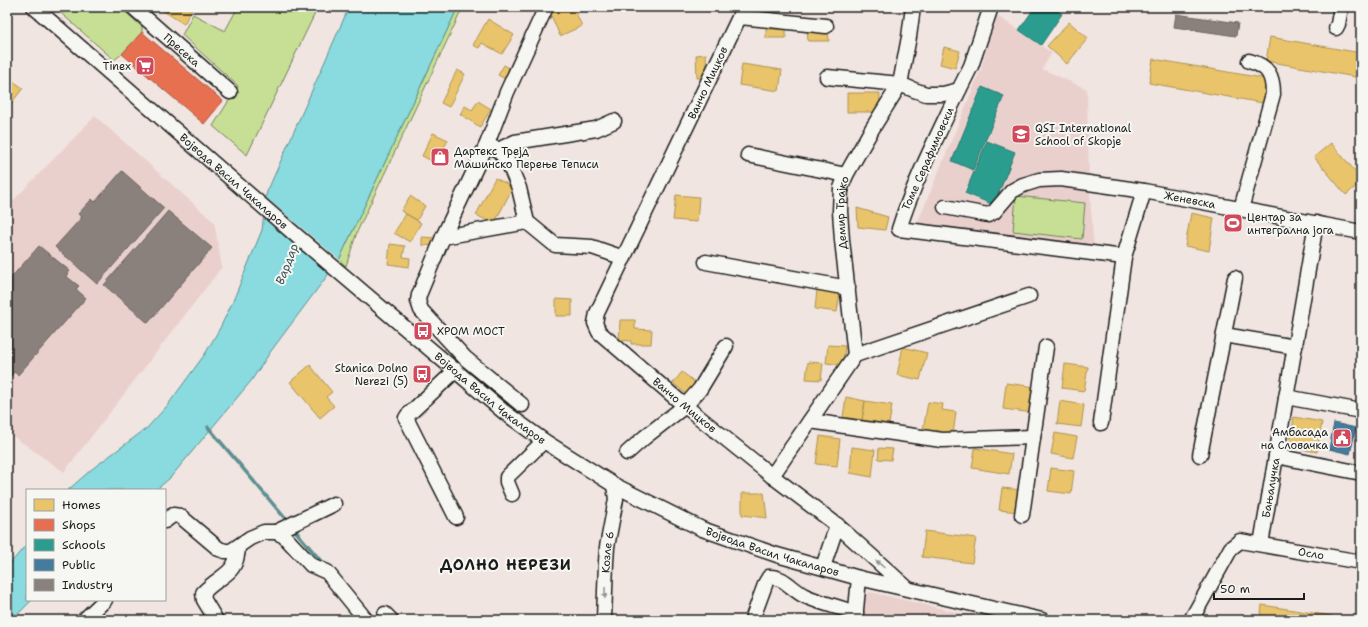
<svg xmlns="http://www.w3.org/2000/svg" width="1368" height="627" font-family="'Shantell Sans',sans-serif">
  <rect width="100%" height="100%" fill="#f1e5e1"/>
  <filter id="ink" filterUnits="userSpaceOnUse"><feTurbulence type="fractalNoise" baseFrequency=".025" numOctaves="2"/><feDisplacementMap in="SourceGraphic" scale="8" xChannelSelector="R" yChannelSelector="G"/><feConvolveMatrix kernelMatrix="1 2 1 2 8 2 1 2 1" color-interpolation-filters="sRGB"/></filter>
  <g filter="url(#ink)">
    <path fill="#ead0cd" d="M996,15l56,38 -10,16 45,20 2,93 5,67 -180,-18 67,-162z
      M95,116l119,106 8,45 -158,205 -57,-40v-225z
      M870,592l121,28h-130l3,-24z"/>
    <path fill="#c7df95" stroke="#727e58" d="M54,7h66l22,20v5l-20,22 -8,6z
      M238,7h80l-71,148 -34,-29 25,-40 -56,-51 11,-21 32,17z
      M458,7h5l-106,225 -11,34 -7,-6z
      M1016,196l69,7 -3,36 -69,-8z"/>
    <path fill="#89dbdf" stroke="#5d8f91" d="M349,7h109l-119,253 -68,91 -20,30 -81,97 -14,12h-88l24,-21 55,-41 20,-22 38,-52 15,-26 13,-27 29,-71c2,-13 1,-26 5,-38z
      M27,544v56h5l-20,20h-5v-53z"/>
    <path fill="#f1e5e1" d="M264,196l77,65 -11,14 -68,-58z"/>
    <path fill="#e9c46a" stroke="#ac9253" d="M157,7h36l-9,17z
      M562,7h11l9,19 -22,10 -10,-23z
      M727,7h10l-8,4z
      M488,19l26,16 -12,19 -20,-11 -3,5 -6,-3z
      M1069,22l19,16 -21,26 -20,-18z
      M766,29h20v9h-20z
      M807,30h21l1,11h-21z
      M1270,37l91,16v25l-95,-17z
      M944,47l16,4 -5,17 -15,-4z
      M706,54l1,24h-10l-1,-23z
      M1153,59l115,20 -5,24 -114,-20z
      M742,64l40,6 -3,21 -40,-6z
      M504,65l9,5 -6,10 -9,-5z
      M457,70l8,4 -16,33 -8,-4z
      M7,77l16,11 -16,21z
      M847,93h33l-1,19h-32z
      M478,101l13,8 -11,18 -20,-13 5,-8 7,4z
      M433,133l15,7 -12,23 -14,-7z
      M1331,143l30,35v4l-15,13 -32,-38z
      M495,178l18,9 -19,37 -18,-9z
      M676,195l23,2 -2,25 -24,-2z
      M410,196l15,10 -8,14 -16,-9z
      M857,208l31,9 -3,13 -27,-3z
      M1191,213l23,5 -5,33 -24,-5z
      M406,214l15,9 -11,19 -16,-9z
      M422,237l14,1 -1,8 -13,-1z
      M390,244l15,2 -2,11 7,1 -1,9 -21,-3z
      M817,289l23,2 -3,21 -22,-3z
      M556,299l16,1v16h-16z
      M620,320h15v9l17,1 -1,14h-20v-3l-12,-1z
      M828,345l17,1 -2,19 -17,-2z
      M903,347l24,6 -7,27 -23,-5z
      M808,362l15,1 -2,17 -15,-1z
      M1065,364l23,3 -4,24 -22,-3z
      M310,365l22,27 -6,5 8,9 -14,12 -30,-36z
      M682,372l14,11 -10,11 -13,-11z
      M1006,383l30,4 -3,26 -30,-4z
      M846,397l19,4 -3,19 -19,-3z
      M865,401l27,4 -3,19 -27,-4z
      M1060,401l24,4 -3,22 -24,-3z
      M928,402l15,2 -1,6 14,2 -3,23 -30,-5z
      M1294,417l28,5 -5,30 -28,-5z
      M1055,433l22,4 -4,21 -22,-4z
      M820,436l20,3 -3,27 -21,-2z
      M852,447l23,3 -3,27 -22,-4z
      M879,448l14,1 -2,11 -13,-1z
      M975,448l37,6 -3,20 -37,-6z
      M1051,468l23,3 -3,23 -23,-3z
      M1002,488l20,2 -3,22 -20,-2z
      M742,493h22l3,25 -25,-3z
      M925,531l51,7 -4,25 -50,-6z
      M1262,605l70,11 -1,4h-71z"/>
    <path fill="#e76f51" stroke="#aa5641" d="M142,32l81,69 -19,23 -82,-70z"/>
    <path fill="#2a9d8f" stroke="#26766c" d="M1035,7h18l9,7 -21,31 -22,-15z
      M982,87l22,9 -31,74 -21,-9z
      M987,141l28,11 -21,53 -29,-12z"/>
    <path fill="#457b9d" stroke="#395e76" d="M1334,423l22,5 -6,26 -21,-5z"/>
    <path fill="#8a817c" stroke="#69635f" d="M1176,14l62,9 -2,13 -62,-9z
      M122,171l42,37 -67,76 -42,-37 27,-30 -4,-3 14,-15 3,3z
      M168,211l44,37 -64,75 -44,-38z
      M39,246l31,25 -4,5 13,10 -3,3 10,9 -68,77 -4,-3 -7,9v-99z"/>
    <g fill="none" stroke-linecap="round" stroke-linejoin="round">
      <path stroke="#5d8f91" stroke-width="3.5" d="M208,427l81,96
        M293,528l32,38"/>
      <defs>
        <g id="minor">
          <path id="s1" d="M34,7l264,230 206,175 40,29 70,44 88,44 75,26 82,23 183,42"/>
          <path id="s2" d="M133,7l97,85"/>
          <path id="s3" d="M744,7l-147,306 -2,10 4,9 86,74 87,70 65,49 70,63"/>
          <path d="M740,17l86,9"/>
          <path d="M1336,28l2,-4 3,-17"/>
          <path d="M827,77l73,7 14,6 12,4h17l16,-4 12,-24 20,-59"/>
          <path d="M959,90c-21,45 -45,91 -60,139l225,28"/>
          <path d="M490,146l8,4 17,-8 81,-13 18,-8"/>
          <path d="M498,150l9,10 4,9 8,19 8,34 28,23 37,2 32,11"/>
          <path d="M748,155l98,20"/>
          <path id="s4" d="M945,207l43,8 6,-3 18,-21 11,-6 16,-5 22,-1 83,12 217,41"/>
          <path d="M1241,209l32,-115c0,-19 -5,-28 -24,-33"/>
          <path d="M443,237l84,-15"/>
          <path d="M706,262l142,26"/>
          <path d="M1224,335l71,12"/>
          <path d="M855,355l174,-59"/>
          <path d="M456,370l-48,45 -2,3 50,99"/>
          <path d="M1286,397l75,14"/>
          <path d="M522,405l-57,-47 -44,-48 -3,-9 1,-6 24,-58 44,-93 20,-52 39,-85"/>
          <path d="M810,421l132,19 91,-3"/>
          <path d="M1101,423l23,-166 20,-66"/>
          <path d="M627,453l18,-16 40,-31 15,-17 26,-43"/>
          <path d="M1200,455l35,-177"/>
          <path d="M1276,456l85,17"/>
          <path id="s5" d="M772,476l83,-121 -13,-115 -2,-29 1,-23 5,-13 26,-46 28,-45 9,-47 4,-30"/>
          <path d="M512,494l-5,-12v-5l37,-36"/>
          <path d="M1022,515l24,-168"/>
          <path d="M165,521l8,-6 7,1 39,33 6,2h6l19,-13 14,-6h12l8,4 27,29 16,7 39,48"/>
          <path d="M276,532l58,-28"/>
          <path id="s6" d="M1261,544l55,-321"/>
          <path d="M823,567l14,-42"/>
          <path d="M385,614l6,6"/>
          <path d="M84,620l21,-20"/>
          <path d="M216,620l-12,-20 -1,-7c17,-19 34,-17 35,-46"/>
          <path id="s7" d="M604,620l2,-58 1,-15 9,-48 -2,-14"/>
          <path d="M752,620l14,-38 3,-5c15,-1 23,13 36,19 15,7 34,11 51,17"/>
          <path d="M855,620l4,-42"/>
          <path id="s8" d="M1191,620l40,-72 9,-7 121,21"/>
        </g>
      </defs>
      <use href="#minor" stroke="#1c1c1c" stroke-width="17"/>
      <use href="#minor" stroke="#f6f6f2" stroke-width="14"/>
    </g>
    <defs><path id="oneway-solid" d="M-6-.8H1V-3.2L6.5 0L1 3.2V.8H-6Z"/></defs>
    <g fill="#949492">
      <use href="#oneway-solid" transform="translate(880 564) rotate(-138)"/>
      <use href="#oneway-solid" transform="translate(605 593) rotate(91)"/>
    </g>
  </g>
  <defs>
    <symbol id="supermarket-square" viewBox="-11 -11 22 22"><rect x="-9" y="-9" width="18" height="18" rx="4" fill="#d1495b" stroke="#f6f6f2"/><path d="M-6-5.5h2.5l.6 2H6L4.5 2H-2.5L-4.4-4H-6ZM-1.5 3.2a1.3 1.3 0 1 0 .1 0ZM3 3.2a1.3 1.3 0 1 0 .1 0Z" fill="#fff"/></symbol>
    <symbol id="school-square" viewBox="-11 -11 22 22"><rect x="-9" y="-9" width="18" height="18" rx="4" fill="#d1495b" stroke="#f6f6f2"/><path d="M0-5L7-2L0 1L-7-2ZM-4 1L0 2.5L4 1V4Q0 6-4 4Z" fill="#fff"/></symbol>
    <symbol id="shop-square" viewBox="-11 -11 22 22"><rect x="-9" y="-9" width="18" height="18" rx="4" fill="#d1495b" stroke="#f6f6f2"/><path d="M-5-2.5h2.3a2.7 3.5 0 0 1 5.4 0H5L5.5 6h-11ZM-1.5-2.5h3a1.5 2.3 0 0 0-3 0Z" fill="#fff"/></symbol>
    <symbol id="stadium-square" viewBox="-11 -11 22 22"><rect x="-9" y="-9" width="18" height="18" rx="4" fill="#d1495b" stroke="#f6f6f2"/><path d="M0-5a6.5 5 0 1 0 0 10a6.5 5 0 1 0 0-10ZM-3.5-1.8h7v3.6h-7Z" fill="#fff"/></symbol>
    <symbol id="bus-square" viewBox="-11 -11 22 22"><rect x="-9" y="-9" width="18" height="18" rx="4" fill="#d1495b" stroke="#f6f6f2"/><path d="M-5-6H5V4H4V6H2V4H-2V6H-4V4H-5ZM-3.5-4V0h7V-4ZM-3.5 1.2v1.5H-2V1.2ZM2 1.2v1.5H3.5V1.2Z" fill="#fff"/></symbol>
    <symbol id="civic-square" viewBox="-11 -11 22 22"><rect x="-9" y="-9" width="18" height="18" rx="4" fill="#d1495b" stroke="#f6f6f2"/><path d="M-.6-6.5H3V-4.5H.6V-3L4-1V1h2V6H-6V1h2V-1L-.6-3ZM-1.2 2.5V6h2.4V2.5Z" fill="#fff"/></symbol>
  </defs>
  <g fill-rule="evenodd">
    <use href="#supermarket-square" x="134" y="55" width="22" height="22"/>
    <use href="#school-square" x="1010" y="123" width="22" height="22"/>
    <use href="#shop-square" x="429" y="146" width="22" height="22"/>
    <use href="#stadium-square" x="1222" y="212" width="22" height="22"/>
    <use href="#bus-square" x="412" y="320" width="22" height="22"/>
    <use href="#bus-square" x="411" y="363" width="22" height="22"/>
    <use href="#civic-square" x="1331" y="427" width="22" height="22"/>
  </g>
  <g text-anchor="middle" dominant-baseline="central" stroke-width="4" stroke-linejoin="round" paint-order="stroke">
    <g font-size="11" fill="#1c1c1c" stroke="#f6f6f2">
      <text stroke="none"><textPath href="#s2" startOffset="65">Пресека</textPath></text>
      <text transform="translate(708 83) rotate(-65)">Ванчо Мицков</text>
      <text transform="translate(928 159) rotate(-66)">Томе Серафимовски</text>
      <text stroke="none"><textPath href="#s1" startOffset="265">Војвода Васил Чакаларов</textPath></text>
      <text stroke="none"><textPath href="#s4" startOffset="260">Женевска</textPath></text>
      <text stroke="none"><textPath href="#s5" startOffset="290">Демир Трајко</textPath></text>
      <text stroke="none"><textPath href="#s1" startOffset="601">Војвода Васил Чакаларов</textPath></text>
      <text stroke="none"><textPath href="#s3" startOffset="472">Ванчо Мицков</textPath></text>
      <text stroke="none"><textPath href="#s6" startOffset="57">Бањалучка</textPath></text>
      <text stroke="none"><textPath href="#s1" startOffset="925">Војвода Васил Чакаларов</textPath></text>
      <text stroke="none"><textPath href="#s7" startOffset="68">Козле 6</textPath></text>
      <text stroke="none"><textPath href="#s8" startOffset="166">Осло</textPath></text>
    </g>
    <g font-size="11" fill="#1c1c1c" stroke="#f6f6f2" text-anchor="start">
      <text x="131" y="66" text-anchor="end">Tinex</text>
      <text x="1035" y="128">QSI International<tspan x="1035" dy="13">School of Skopje</tspan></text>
      <text x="454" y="151">Дартекс Трејд<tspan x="454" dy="13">Машинско Перење Теписи</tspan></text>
      <text x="1247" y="217">Центар за<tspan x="1247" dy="13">интегрална јога</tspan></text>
      <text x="437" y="331">ХРОМ МОСТ</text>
      <text x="408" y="368" text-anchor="end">Stanica Dolno<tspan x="408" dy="13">Nerezi (5)</tspan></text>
      <text x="1328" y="432" text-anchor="end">Амбасада<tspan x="1328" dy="13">на Словачка</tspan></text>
    </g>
    <g font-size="12" font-style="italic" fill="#3d5556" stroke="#f6f6f2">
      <text transform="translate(287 264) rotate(-69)">Вардар</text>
    </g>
    <g font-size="15" font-weight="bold" letter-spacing="1" fill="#1c1c1c" stroke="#f6f6f2">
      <text x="506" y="565">ДОЛНО НЕРЕЗИ</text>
    </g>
  </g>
  <rect width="1368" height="627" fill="none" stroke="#f6f6f2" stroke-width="24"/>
  <rect x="12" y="12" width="1344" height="603" fill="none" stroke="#1c1c1c" stroke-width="1.5" filter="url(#ink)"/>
  <rect x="26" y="489" width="140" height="112" fill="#f6f6f2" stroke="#9f9f9c"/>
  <rect x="34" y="499" width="20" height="12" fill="#e9c46a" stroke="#9f9f9c"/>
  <text x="62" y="509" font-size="12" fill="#1c1c1c">Homes</text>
  <rect x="34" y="519" width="20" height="12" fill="#e76f51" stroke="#9f9f9c"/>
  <text x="62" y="529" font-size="12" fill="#1c1c1c">Shops</text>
  <rect x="34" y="539" width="20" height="12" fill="#2a9d8f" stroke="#9f9f9c"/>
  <text x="62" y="549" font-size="12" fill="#1c1c1c">Schools</text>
  <rect x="34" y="559" width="20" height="12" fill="#457b9d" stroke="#9f9f9c"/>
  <text x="62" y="569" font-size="12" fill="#1c1c1c">Public</text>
  <rect x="34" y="579" width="20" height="12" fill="#8a817c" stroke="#9f9f9c"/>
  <text x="62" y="589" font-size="12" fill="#1c1c1c">Industry</text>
  <path d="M1214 593v6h90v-6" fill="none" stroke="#1c1c1c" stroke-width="2"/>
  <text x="1220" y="593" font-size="12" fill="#1c1c1c" stroke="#f6f6f2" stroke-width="3" paint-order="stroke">50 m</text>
</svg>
